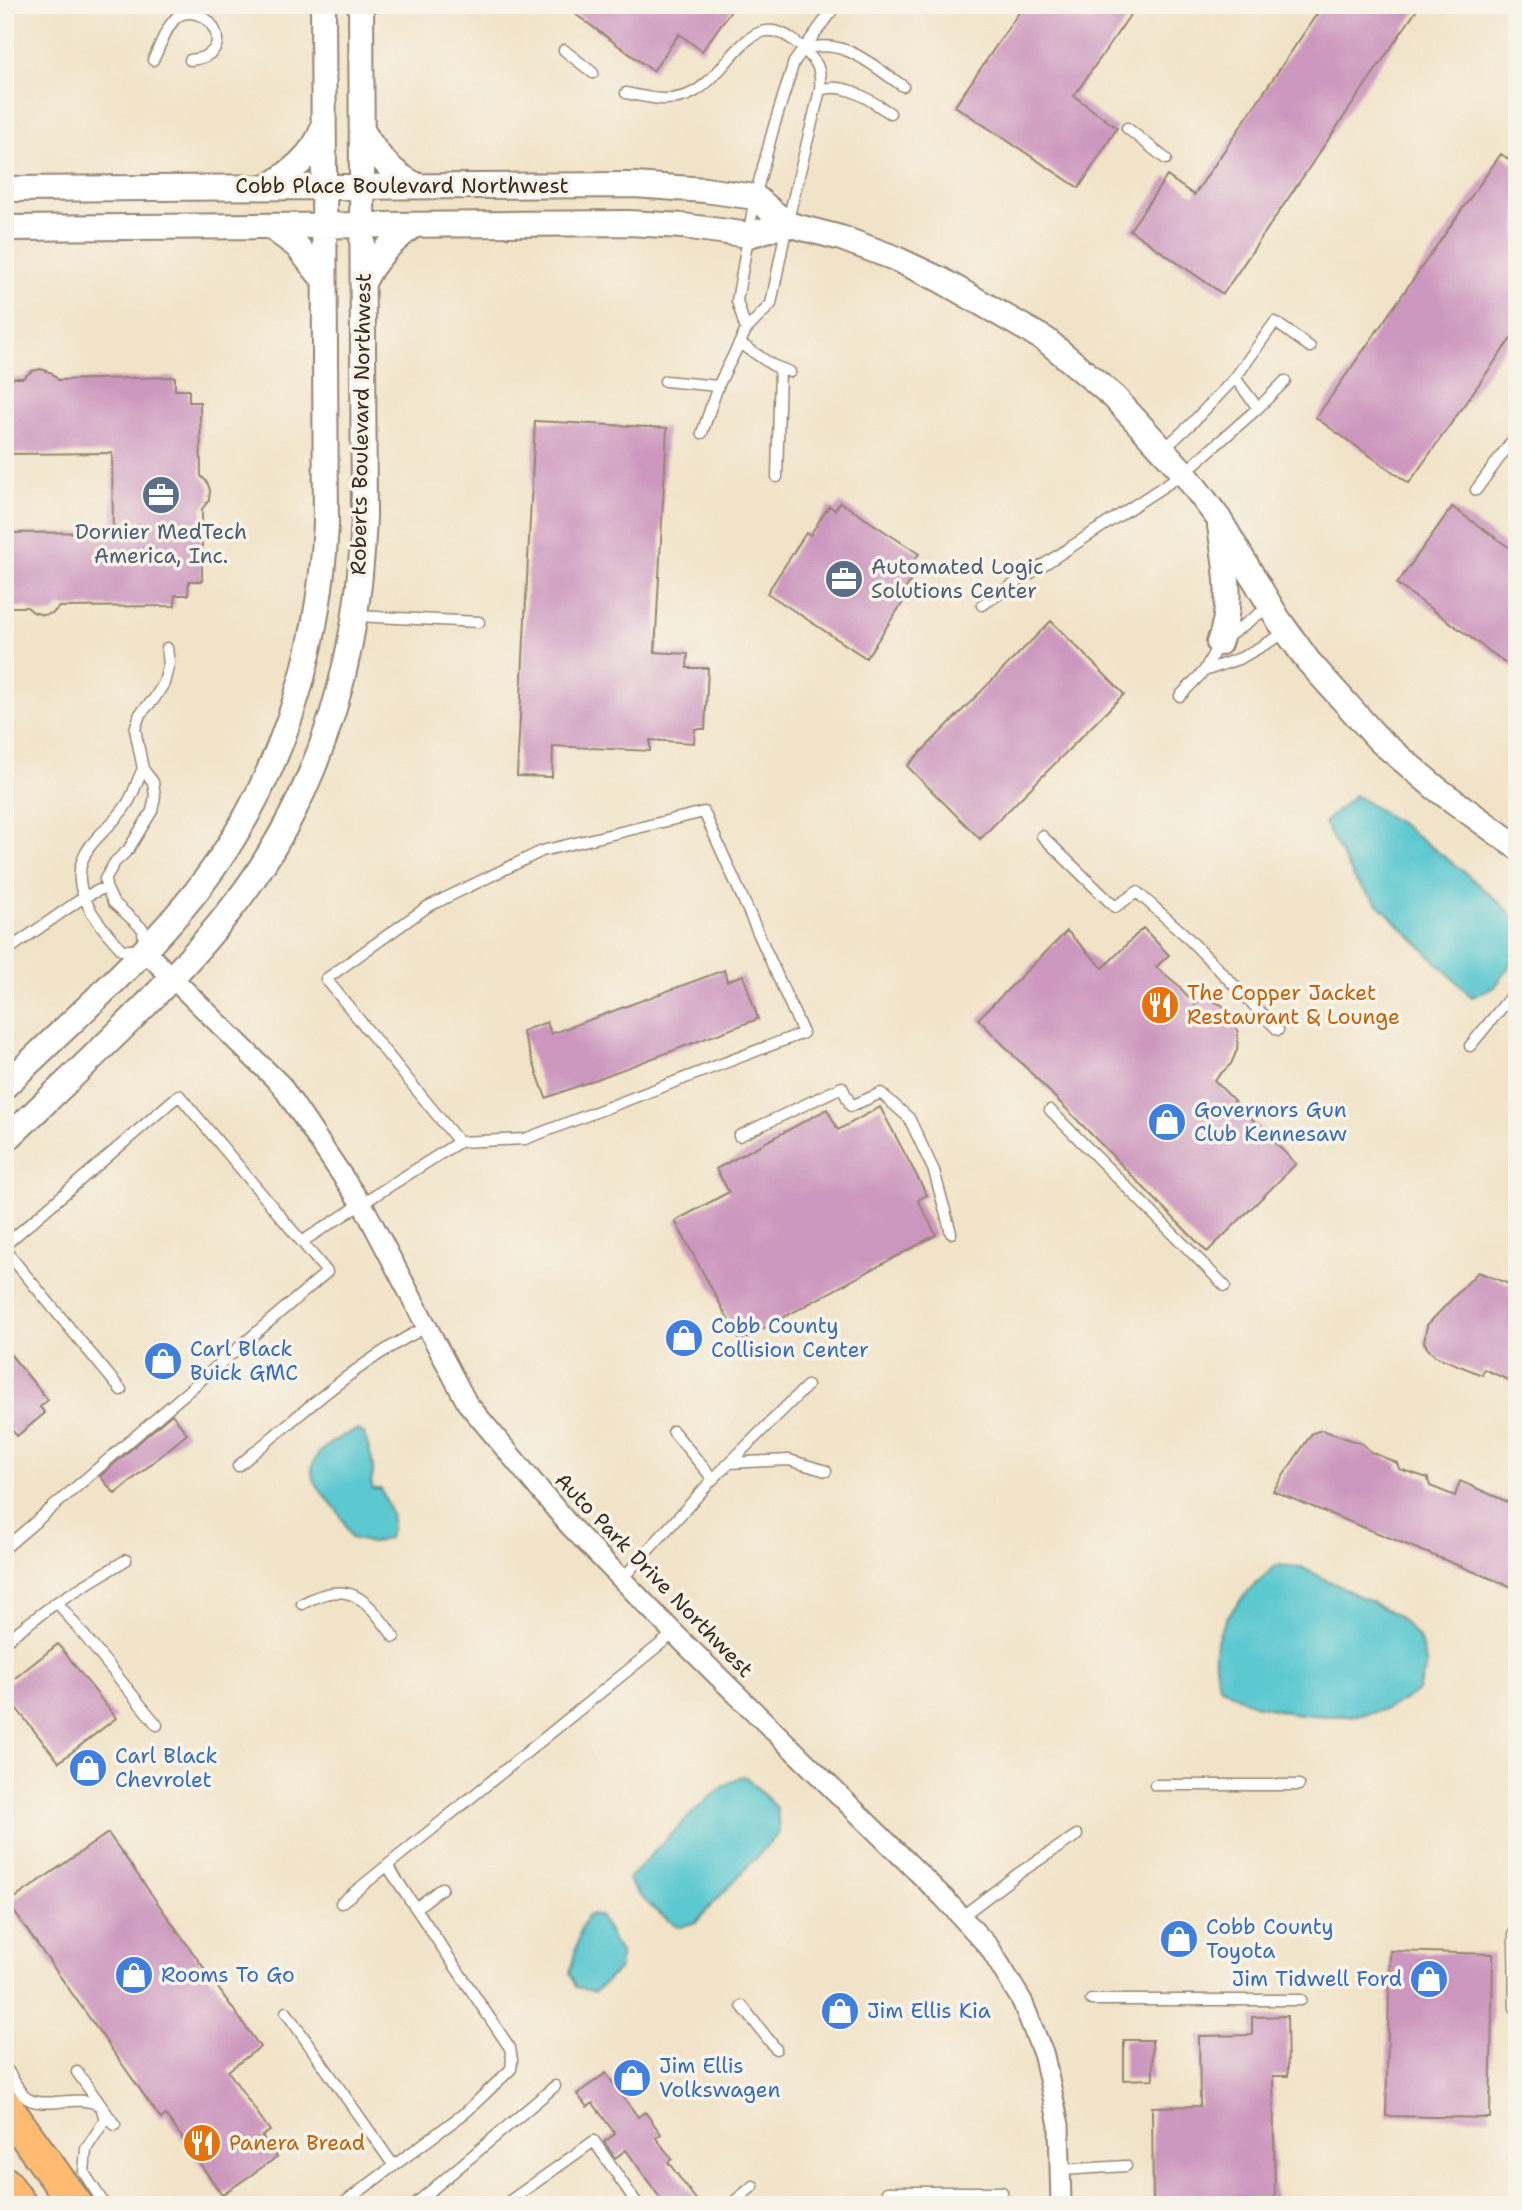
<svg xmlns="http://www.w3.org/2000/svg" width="1522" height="2210" font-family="'Shantell Sans',sans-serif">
  <rect width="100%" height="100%" fill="#f7f3e8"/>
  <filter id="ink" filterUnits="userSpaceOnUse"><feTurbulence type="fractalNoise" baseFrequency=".0143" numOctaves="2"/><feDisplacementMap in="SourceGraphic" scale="14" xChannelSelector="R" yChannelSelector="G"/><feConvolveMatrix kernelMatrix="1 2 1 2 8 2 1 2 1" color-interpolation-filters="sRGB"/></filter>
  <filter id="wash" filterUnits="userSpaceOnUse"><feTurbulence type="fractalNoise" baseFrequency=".00686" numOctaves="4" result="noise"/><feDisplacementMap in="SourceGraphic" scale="28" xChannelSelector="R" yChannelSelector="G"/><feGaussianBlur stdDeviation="1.57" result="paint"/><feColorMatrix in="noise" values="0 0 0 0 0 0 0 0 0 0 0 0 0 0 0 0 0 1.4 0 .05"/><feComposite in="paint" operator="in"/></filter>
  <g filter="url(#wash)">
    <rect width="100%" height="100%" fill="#f1e3c8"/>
    <path fill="#5bc8d0" stroke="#4b7977" stroke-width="2" d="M1355,795l50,32 58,44 48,42 6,9v33l-22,32 -23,10 -115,-114 -33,-60z
      M357,1430l7,3c4,15 13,35 7,49l2,7h8c8,19 17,31 6,50l-16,4 -20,-5c-4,-10 -9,-21 -15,-29 -7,-10 -19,-19 -23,-31 -7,-25 25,-41 44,-48z
      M1276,1565l25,2 96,48 22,23 8,27 -10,27c-9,5 -19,12 -29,16 -37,14 -97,8 -134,-4 -12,-3 -23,-12 -34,-18 -20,-54 20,-87 56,-121z
      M745,1776l32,32 2,25 -83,89 -16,5c-15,-7 -46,-33 -52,-48 21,-21 92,-101 117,-103z
      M593,1914l7,2 20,37v15l-25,24 -19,-5 -6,-14 11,-45 6,-12z"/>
    <g id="blocks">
      <path fill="#cc97be" d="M563,5h172l-33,46 -23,-17 -26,37z
        M1024,5h113l-63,91 43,32 -38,60 -124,-82z
        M1323,5h97l-197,289 -93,-64 37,-54 27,19z
        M1501,154l16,11v165l-108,153 -93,-65z
        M41,369l11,4 6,7 117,-3v13h14v12h11l1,74 6,6 3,8 -1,10 -7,9v72h-13l-1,14h-13v11l-116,1 -6,6 -10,2 -10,-3 -6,-5h-22v-74l108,-1 -1,-79 -107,1v-76h18l9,-7z
        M535,421l132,7 -12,224 33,2 -1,14h21l-3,61h-10l-1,14 -44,-3v11l-97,-5 -1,31 -35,-1z
        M840,502l79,52 -5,7 7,4 -20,31 4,3 -39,59 -99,-65 39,-60 4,2 19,-29 6,4z
        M1452,507l65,46v118l-120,-87z
        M1051,621l73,73 -144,145 -73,-73z
        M1143,928l26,27 -13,12 21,17 18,21 6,-7 8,1 13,6 10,11 6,17 -1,17 -6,14 -17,16 82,84 -89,88 -229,-233 89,-88 36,37z
        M724,970l3,11 16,-6 15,44 -212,79 -24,-67 25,-9 4,12z
        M880,1107l47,88 -9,5 18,35 -196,106 -65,-120 54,-29 -13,-23 111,-60 11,21z
        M1478,1272l39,15v97l-33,-15 -2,6 -47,-19 -8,-8 -3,-6 3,-17z
        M5,1348l43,52 -8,7 5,6 -28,23 -5,-6 -7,5z
        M172,1414l15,20 -72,60 -15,-18z
        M1322,1430l41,14 8,8 26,11 2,6 29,9 2,8 25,10 5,-15 57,25v83l-244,-98 39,-58z
        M58,1644l58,74 -57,44 -54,-68v-8z
        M108,1833l152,214 -32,24 42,60 -8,5 15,21 -55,38 -56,-80 -5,4 -153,-216z
        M1390,1951l103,3 -3,164 -104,-2z
        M1287,2016l1,60h-15l2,129h-122l-1,-98 48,-1 -1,-70 53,-1v-18z
        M1124,2040h28l1,39 -29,1z
        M606,2073l32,44 7,-5 16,22 -5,4 16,21 -4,3 32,43h-35l-39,-55 -11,8 -11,-16 11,-8 -22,-31 -6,4 -10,-13z"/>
    </g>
  </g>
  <g filter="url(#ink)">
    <use href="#blocks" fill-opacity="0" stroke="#968673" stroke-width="2"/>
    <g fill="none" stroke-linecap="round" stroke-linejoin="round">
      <defs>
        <path id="service" d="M804,49c41,-12 67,16 99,37
          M564,50l29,23
          M153,60c7,-13 13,-34 25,-44 30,-16 64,39 12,44
          M820,90c26,-9 49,10 70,23
          M626,93c23,5 47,11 68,-1 39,-22 57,-91 105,-47 17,16 23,21 21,45l-33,134 -16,80 -25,26 -28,56 -16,47
          M1127,128l39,31
          M746,330l-9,-29 18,-104 19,-71 20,-64 42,-57
          M740,343l32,22 18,7
          M1235,378l23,30
          M665,381l53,5
          M1164,449l27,-25 44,-46 40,-56 35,25
          M777,477l3,-108
          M1476,490l41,-56
          M982,605l202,-132 74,-65 27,-27
          M356,616l123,6
          M1204,671l37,-13 44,-25
          M1180,696l24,-25 15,-28 51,-37
          M143,769c-6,11 -9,25 -16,35 -9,15 -25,27 -36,41 -30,38 6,77 31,105h22l-1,-21 -30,-27 -7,-15 -1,-8 10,-17 13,-12 24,-39 3,-15 -2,-14 -10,-13 -8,-40 5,-15 14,-15 10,-16 5,-20 -2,-15
          M1042,836l73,71 22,-15 47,42 94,96
          M5,952l79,-55 22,-10
          M1470,1046l47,-57
          M1050,1110l175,176
          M739,1136l103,-49 9,19 30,-13 28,25 25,53 17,62
          M303,1241l156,-99 -133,-163 101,-72 115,-56 162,-39 99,221 -278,106 -66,3
          M5,1245l174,-150 148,177 -322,276
          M5,1250l116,140
          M673,1431l40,48
          M729,1463l60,-3 37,11
          M238,1466c57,-47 123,-108 189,-139
          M622,1579l91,-100 94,-93
          M57,1602l100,123
          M302,1604c48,-27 65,-4 92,33
          M5,1641l52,-39 69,-42
          M1155,1785h144
          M341,1903l333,-270
          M416,1908l26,-20
          M961,1917l58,-44 58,-38
          M1514,1933l1,75
          M1091,2000h210
          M742,2006l34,43
          M286,2012l108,154
          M5,2067c7,9 12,21 19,29 17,16 52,-4 77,10l4,14 -19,29 -2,24 21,32
          M77,2072l38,53
          M1514,2159l3,3
          M1061,2170l65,-4
          M887,2192h115
          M341,2205l125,-93 45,-43 1,-9 -2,-12 -122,-181
          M414,2205l141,-119
          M504,2205l90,-64 44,64
          M730,2205l23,-19"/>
        <path id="minor" d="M144,950l137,135 85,126 101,192 103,123 104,107 270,265 45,49 33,54 22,55 15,69 2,80"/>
        <path id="tertiary" d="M362,130c13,24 31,45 56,56
          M268,187c23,-15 46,-32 55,-59
          M5,189l629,-4 71,5 50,7 32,27 54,14 51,19 49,23 105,60 68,57 70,76 35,46 59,100 30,42 71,79 58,49 80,58
          M270,226l27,20 27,34
          M5,228l623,-5 55,3 66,9 38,-11
          M363,283c12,-26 29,-41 51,-58
          M1219,643c15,-38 7,-77 1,-117
          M5,1086c64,-63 134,-123 190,-193 84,-106 124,-235 131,-369l-3,-519
          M5,1141c77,-75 165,-152 230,-237 87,-113 124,-247 129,-387l-3,-512"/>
        <path id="trunk" d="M5,2106l71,99
          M5,2184l15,21"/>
      </defs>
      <use href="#service" stroke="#968673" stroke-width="13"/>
      <use href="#minor" stroke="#968673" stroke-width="23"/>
      <use href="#tertiary" stroke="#968673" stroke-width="28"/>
      <use href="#trunk" stroke="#968673" stroke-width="37"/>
      <use href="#service" stroke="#fff" stroke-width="10"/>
      <use href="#minor" stroke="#fff" stroke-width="19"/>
      <use href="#tertiary" stroke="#fff" stroke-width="24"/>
      <use href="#trunk" stroke="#ffbb71" stroke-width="33"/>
    </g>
  </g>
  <defs>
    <symbol id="office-disc" viewBox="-11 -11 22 22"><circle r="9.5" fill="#5c6f8a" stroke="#f7f3e8"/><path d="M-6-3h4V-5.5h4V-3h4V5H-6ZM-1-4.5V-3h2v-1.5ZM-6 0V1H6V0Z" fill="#fff"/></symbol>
    <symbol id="restaurant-disc" viewBox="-11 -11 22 22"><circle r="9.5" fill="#e8710a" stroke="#f7f3e8"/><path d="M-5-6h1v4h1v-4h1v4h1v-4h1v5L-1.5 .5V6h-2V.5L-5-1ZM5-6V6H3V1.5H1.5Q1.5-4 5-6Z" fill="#fff"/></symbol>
    <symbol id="shop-disc" viewBox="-11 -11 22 22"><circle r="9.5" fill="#3f7fe0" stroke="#f7f3e8"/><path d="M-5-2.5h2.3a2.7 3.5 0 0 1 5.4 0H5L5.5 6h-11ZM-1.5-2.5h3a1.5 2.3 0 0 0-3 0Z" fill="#fff"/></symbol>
  </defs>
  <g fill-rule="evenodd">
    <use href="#office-disc" x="139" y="473" width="44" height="44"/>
    <use href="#office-disc" x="822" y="557" width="44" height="44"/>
    <use href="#restaurant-disc" x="1138" y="983" width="44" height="44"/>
    <use href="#shop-disc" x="1145" y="1100" width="44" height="44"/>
    <use href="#shop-disc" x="662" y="1316" width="44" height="44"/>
    <use href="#shop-disc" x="141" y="1339" width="44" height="44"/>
    <use href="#shop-disc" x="66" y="1746" width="44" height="44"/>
    <use href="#shop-disc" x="1157" y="1917" width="44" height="44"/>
    <use href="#shop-disc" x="112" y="1953" width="44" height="44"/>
    <use href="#shop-disc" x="1407" y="1957" width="44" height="44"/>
    <use href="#shop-disc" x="818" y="1989" width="44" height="44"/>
    <use href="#shop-disc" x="610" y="2056" width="44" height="44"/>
    <use href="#restaurant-disc" x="180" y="2121" width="44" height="44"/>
  </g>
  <g text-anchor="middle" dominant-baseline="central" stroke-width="7" stroke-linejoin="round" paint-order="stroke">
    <g font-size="21" fill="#3b2a1e" stroke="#f7f3e8">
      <text x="402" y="186">Cobb Place Boulevard Northwest</text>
      <text transform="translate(361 424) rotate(-89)">Roberts Boulevard Northwest</text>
      <text transform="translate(654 1575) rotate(46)">Auto Park Drive Northwest</text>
    </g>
    <g font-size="21" fill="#4e5e75" stroke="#f7f3e8">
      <text x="161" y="532">Dornier MedTech<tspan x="161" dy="24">America, Inc.</tspan></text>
      <text x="871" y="567" text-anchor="start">Automated Logic<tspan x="871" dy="24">Solutions Center</tspan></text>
    </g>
    <g font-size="21" fill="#c56008" stroke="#f7f3e8" text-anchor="start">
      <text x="1187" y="993">The Copper Jacket<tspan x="1187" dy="24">Restaurant &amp; Lounge</tspan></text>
      <text x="229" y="2143">Panera Bread</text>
    </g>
    <g font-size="21" fill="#366cbe" stroke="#f7f3e8" text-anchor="start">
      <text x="1194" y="1110">Governors Gun<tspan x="1194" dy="24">Club Kennesaw</tspan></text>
      <text x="711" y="1326">Cobb County<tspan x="711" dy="24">Collision Center</tspan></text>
      <text x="190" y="1349">Carl Black<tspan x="190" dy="24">Buick GMC</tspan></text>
      <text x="115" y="1756">Carl Black<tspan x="115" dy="24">Chevrolet</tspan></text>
      <text x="1206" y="1927">Cobb County<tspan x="1206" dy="24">Toyota</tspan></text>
      <text x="161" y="1975">Rooms To Go</text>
      <text x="1402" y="1979" text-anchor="end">Jim Tidwell Ford</text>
      <text x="867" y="2011">Jim Ellis Kia</text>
      <text x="659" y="2066">Jim Ellis<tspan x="659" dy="24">Volkswagen</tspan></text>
    </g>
  </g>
  <rect width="1522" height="2210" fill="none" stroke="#f7f3e8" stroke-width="28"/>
</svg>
